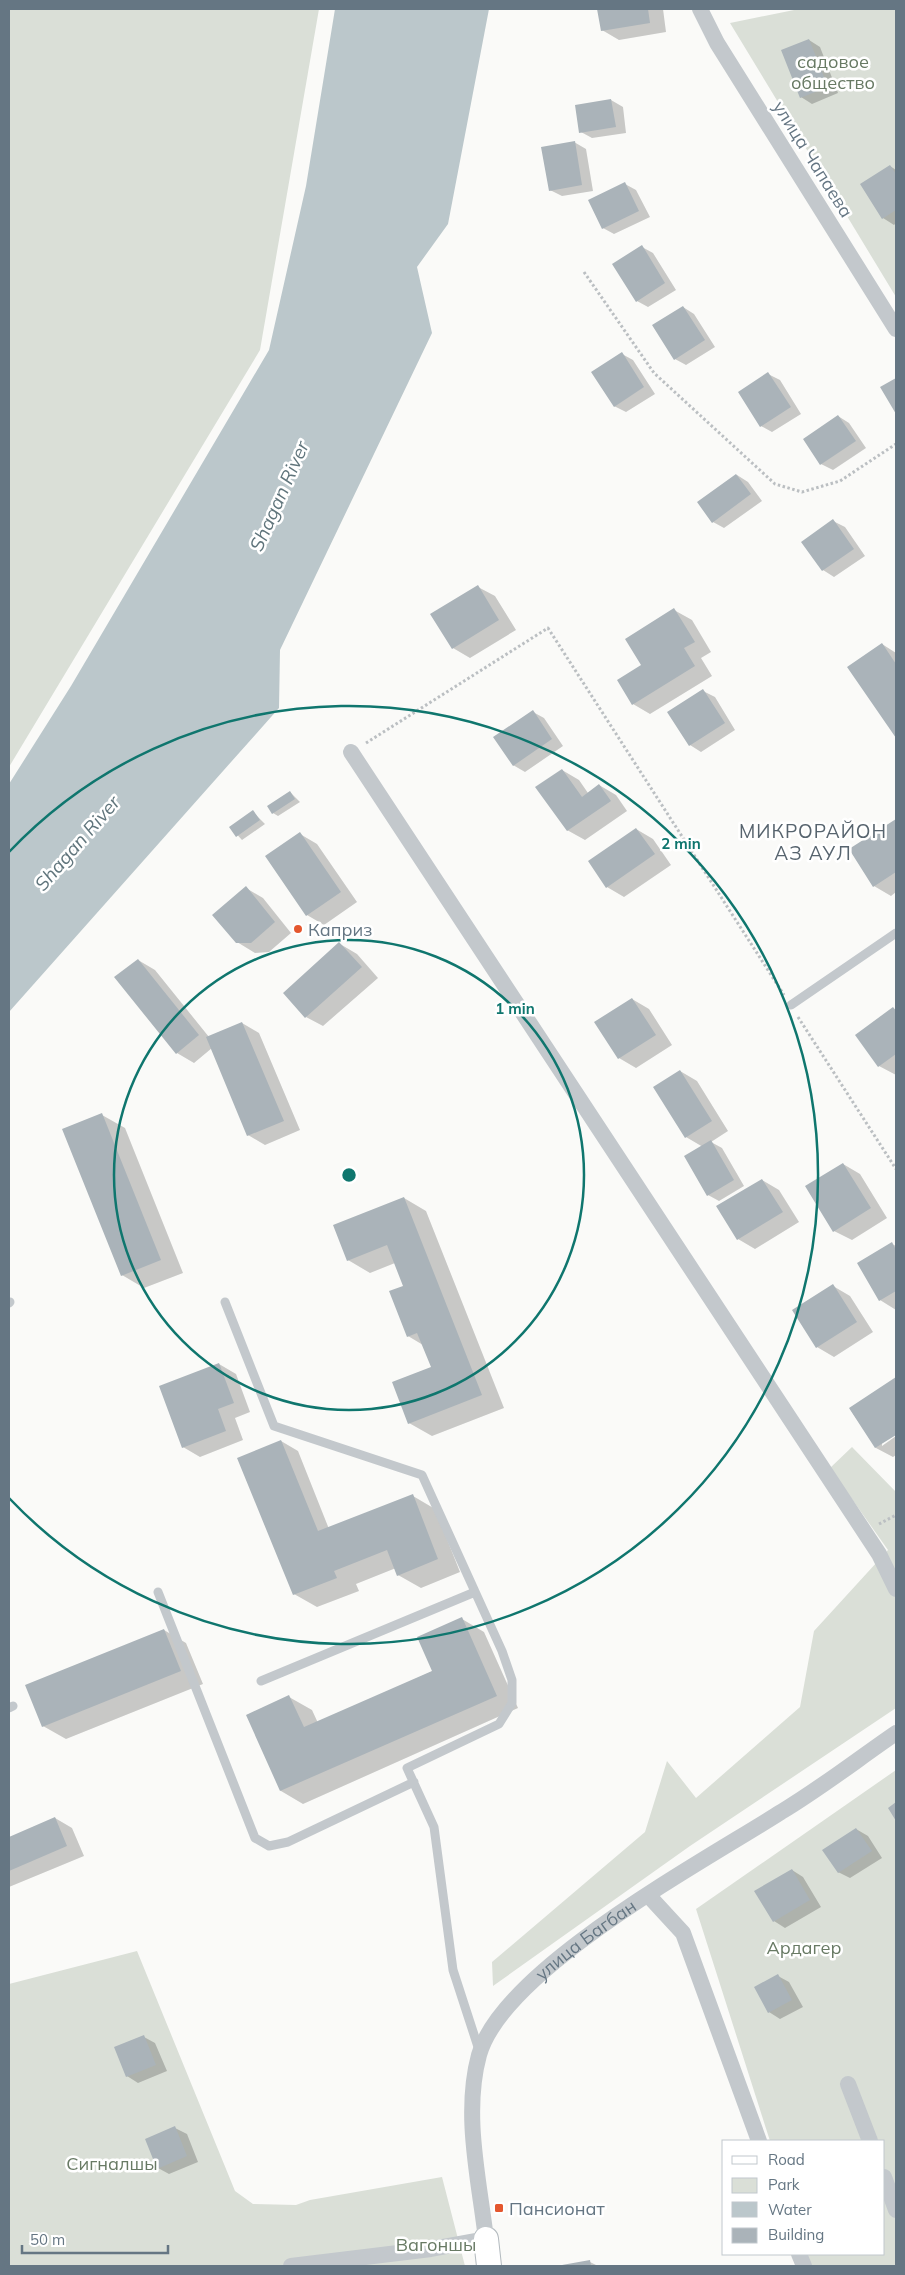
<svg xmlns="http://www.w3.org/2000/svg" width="905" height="2275" font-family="Mulish,sans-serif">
  <rect width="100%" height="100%" fill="#fafaf8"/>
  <path fill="#dadfd7" d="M9,9h310l-59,341 -251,417z
    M799,9h97v288l-166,-274z
    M852,1447l44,45v216l-206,138 -197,140 -1,-24 153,-130 22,-71 29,37 104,-91 14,-76 74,-81 -58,-82z
    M896,1770v496h-86l-4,-12h78v-113h-114l-74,-232z
    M137,1951l98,240 18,13 43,1 14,-5 132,-23 23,89h-456v-282z"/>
  <path fill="#bbc7cb" d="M335,9h154l-41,215 -31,43 15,66 -152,317 -1,58 -270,304v-228l62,-98 198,-336 37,-164z"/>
  <path fill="#0003" d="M598,9h65l3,23 -47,8 -17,-10z
    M809,40l11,7 18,46 -26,11 -11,-7z
    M611,100l12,7 3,26 -34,5 -11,-6z
    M574,142l12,7 7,42 -31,5 -12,-6z
    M890,166l6,4v53l-2,2 -11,-7z
    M625,184l11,6 14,27 -36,17 -11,-6z
    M642,247l11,6 23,37 -28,17 -11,-6z
    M683,307l11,7 21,33 -29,18 -11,-6z
    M622,354l11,6 22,34 -29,18 -12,-6z
    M768,374l12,6 21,34 -29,18 -11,-6z
    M838,416l11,7 17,25 -33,22 -12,-6z
    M737,475l11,7 14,19 -38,27 -11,-6z
    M833,521l12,6 20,29 -31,21 -11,-7z
    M478,587l17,9 21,34 -46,28 -17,-10z
    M674,610l18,10 19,32 -10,6 11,18 -62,38 -17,-10 10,-39z
    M882,644l14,9v83l-47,-69z
    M703,691l12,6 20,33 -34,22 -11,-7z
    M533,712l11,6 19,28 -38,26 -12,-7z
    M562,770l17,10 9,13 11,-8 17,10 11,16 -42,29 -18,-10z
    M290,792l10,10 -22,14 -5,-3z
    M253,812l12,12 -23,16 -11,-12z
    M896,820v72l-5,4 -17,-10 -24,-36z
    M636,829l17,10 18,26 -47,32 -17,-10z
    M300,834l17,10 40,58 -33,23 -17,-10 -40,-58z
    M246,888l17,10 28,35 -22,19 -14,1 -18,-11z
    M340,944l17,10 21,24 -55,48 -17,-9z
    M138,960l17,10 54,67 33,-14 17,10 41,97 -35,15 -17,-10 -36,-87 -18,15 -17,-10z
    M632,999l17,10 23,36 -36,23 -17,-10z
    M893,1008l3,2v65l-17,-9z
    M680,1071l17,10 31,50 -17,11 11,6 22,38 -25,15 -11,-6 -5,-48 -17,-10z
    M102,1115l23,13 58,145 -39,15 -22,-13z
    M843,1164l17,10 27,44 -35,22 -18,-9z
    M762,1180l17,10 20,32 -44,27 -17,-10z
    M404,1198l22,13 78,197 -72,28 -23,-13 23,-56 -9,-22 -15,-9 -3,-49 -10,-24 -25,10 -22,-13z
    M892,1244l4,2v64l-16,-10z
    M833,1286l17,10 23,36 -39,25 -17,-10z
    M219,1364l17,10 14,38 -15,6 8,22 -43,17 -17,-10z
    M896,1379v54l-14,10v3l14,-10v19l-3,2 -17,-9 -26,-39z
    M281,1441l17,10 31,78 84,-33 22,13 25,63 -39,16 -23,-13 -2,-7 -40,16 3,7 -42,16 -23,-13z
    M462,1619l22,13 34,76 -215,96 -22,-13 -34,-76 42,-18 23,13 6,13 115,-52z
    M164,1630l22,13 17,41 -137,55 -23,-13z
    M55,1818l17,10 12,28 -75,31v-49z
    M856,1829l12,7 14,22 -32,20 -12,-6z
    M792,1870l11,7 18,30 -36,21 -11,-7z
    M778,1976l11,6 14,25 -23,12 -11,-7 -13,-24z
    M144,2037l11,6 12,28 -29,12 -11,-7z
    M175,2128l12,6 11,28 -29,12 -11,-6z
    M590,2262l8,4h-34z"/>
  <path fill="#aab3b9" d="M597,9h51l2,14 -49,8z
    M809,39l19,48 -28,11 -19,-48z
    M611,99l5,28 -37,6 -4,-28z
    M575,141l7,44 -33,6 -8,-44z
    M890,165l6,9v36l-14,9 -22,-35z
    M625,182l14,29 -37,18 -14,-29z
    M642,245l23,38 -29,19 -24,-38z
    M683,306l22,34 -31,20 -22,-35z
    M622,352l22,35 -30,20 -23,-35z
    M768,372l23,35 -31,20 -22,-35z
    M896,378v36l-16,-27z
    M838,415l18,26 -36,24 -17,-26z
    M736,474l15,20 -39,29 -15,-21z
    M833,519l21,30 -32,22 -21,-29z
    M478,585l21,35 -47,29 -22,-35z
    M674,608l21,34 -11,6 11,18 -63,39 -15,-25 24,-15 -16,-26z
    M882,643l14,21v74l-49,-71z
    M703,689l22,34 -36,23 -22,-34z
    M533,710l19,29 -39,27 -20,-29z
    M562,769l20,28 17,-13 12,17 -44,30 -32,-44z
    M290,791l5,8 -23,15 -5,-8z
    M253,810l7,10 -24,17 -7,-10z
    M896,819v53l-23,15 -24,-38z
    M636,828l19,26 -49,34 -18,-27z
    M300,832l41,60 -35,24 -41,-60z
    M246,886l29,36 -24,21h-15l-24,-28z
    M339,942l23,25 -57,51 -22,-25z
    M138,959l61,76 -23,19 -62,-77z
    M632,998l24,37 -38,24 -24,-37z
    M893,1007l3,4v43l-18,13 -23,-32z
    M242,1022l42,99 -37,15 -41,-99z
    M680,1070l32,51 -27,17 -32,-51z
    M102,1113l59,147 -40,16 -59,-147z
    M711,1140l23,40 -27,16 -23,-40z
    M843,1163l28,45 -38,24 -28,-46z
    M762,1179l21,33 -46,28 -21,-34z
    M404,1197l78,198 -74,29 -16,-42 39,-15 -14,-34 -10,4 -18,-46 14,-5 -16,-41 -40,16 -14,-36z
    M892,1242l4,8v41l-17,10 -22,-38z
    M833,1284l24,38 -41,26 -24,-38z
    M219,1363l15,40 -16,6 8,22 -44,17 -23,-62z
    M896,1377v58l-21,13 -26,-40z
    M281,1440l37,91 95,-37 25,65 -41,17 -10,-26 -53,21 3,7 -44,17 -56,-137z
    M462,1617l35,79 -217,95 -34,-76 43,-20 15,32 128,-56 -15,-34z
    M164,1629l17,42 -139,56 -17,-42z
    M896,1802v19l-8,-13z
    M55,1817l12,29 -58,25v-34z
    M856,1828l16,23 -34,22 -16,-23z
    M792,1869l18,31 -37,22 -19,-31z
    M778,1974l14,26 -24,13 -14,-26z
    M144,2035l12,30 -30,12 -12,-30z
    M175,2126l12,30 -30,13 -12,-30z
    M590,2260l1,6h-29v-1z"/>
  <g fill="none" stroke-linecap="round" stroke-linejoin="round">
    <defs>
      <path id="secondary" d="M486,2239l3,27"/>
    </defs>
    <use href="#secondary" stroke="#b3babf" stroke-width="26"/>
    <path stroke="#bbbfc2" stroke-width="3" stroke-dasharray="2.5 2.5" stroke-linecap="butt" d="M584,272l70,101 121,111 27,8 38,-11 56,-37
      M366,743l182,-115 236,367
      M798,1017l98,152
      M879,1524l17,-9"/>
    <path stroke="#c3c8cc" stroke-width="9" d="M791,1005l105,-72
      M225,1302l49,124 148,49 80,176 10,29v23l-13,21 -92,44 27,59 19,143 27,83
      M9,1303l1,-1
      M158,1592l97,246 14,8 19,-4 126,-60
      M261,1681l214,-89
      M9,1708l4,-2"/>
    <g stroke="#c3c8cc" stroke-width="16">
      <path d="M700,9l17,34 179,286"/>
      <path d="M351,752l528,802 17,35"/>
      <path d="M648,1895l35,38 76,208"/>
      <path d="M848,2084l22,57"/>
      <path d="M884,2177l12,33"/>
      <path d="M799,2254l5,12"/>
      <path id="s1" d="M291,2266l140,-17 55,-10c-7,-60 -23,-125 -7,-184 24,-86 227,-195 302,-243 40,-24 77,-53 115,-79"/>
    </g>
    <use href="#secondary" stroke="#fff" stroke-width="24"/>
  </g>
  <g fill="none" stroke="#0f766e" stroke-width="2.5">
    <circle cx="349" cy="1175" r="235"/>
    <path d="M9 852A469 469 0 1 1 9 1498"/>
  </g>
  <g fill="#e4572e" stroke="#fff" stroke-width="2">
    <circle cx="298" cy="929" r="5"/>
    <rect x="494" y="2203" width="10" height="10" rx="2.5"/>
  </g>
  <g text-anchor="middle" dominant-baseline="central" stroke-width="5" stroke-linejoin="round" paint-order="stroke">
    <g font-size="18" fill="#687a64" stroke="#fff">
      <text x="833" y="61">садовое<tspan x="833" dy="21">общество</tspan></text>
      <text x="804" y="1947">Ардагер</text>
      <text x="112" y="2163">Сигналшы</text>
      <text x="436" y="2244">Вагоншы</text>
    </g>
    <g font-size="18" fill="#657683" stroke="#fff">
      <text transform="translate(813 159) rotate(58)">улица Чапаева</text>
      <text stroke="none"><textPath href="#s1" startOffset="542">улица Багбан</textPath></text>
    </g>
    <g font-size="18" fill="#657683" stroke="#fff" text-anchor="start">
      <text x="308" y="929">Каприз</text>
      <text x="509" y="2208">Пансионат</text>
    </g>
    <g font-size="19" font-style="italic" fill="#60757c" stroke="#fff">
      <text transform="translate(279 496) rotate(-66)">Shagan River</text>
      <text transform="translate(77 843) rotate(-49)">Shagan River</text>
    </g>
    <g font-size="19" letter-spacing="1" fill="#57646e" stroke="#fff">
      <text x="813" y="831">МИКРОРАЙОН<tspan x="813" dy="22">АЗ АУЛ</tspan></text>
    </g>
  </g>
  <circle cx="349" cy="1175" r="8" fill="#0f766e" stroke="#fff" stroke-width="2.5"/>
  <g font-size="15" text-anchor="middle" font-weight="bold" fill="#0f766e" stroke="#fff" stroke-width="5" stroke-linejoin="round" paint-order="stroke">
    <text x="681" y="849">2 min</text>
    <text x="515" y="1014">1 min</text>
  </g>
  <rect width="905" height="2275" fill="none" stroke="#657683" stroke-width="20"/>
  <rect x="722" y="2140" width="162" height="115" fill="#ffffff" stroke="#c1c8cd"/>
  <rect x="732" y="2156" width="25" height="8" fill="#ffffff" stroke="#c1c8cd"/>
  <text x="768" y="2165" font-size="15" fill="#657683">Road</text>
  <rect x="732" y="2178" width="25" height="15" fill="#dadfd7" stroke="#c1c8cd"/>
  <text x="768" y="2190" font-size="15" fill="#657683">Park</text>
  <rect x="732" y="2202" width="25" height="15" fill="#bbc7cb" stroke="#c1c8cd"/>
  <text x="768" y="2215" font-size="15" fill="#657683">Water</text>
  <rect x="732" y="2228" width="25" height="15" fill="#aab3b9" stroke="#c1c8cd"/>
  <text x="768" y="2240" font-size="15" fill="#657683">Building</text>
  <path d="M22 2245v8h146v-8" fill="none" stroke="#657683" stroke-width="2.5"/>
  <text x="30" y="2245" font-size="15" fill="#657683" stroke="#ffffff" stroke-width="4" paint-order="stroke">50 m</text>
</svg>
